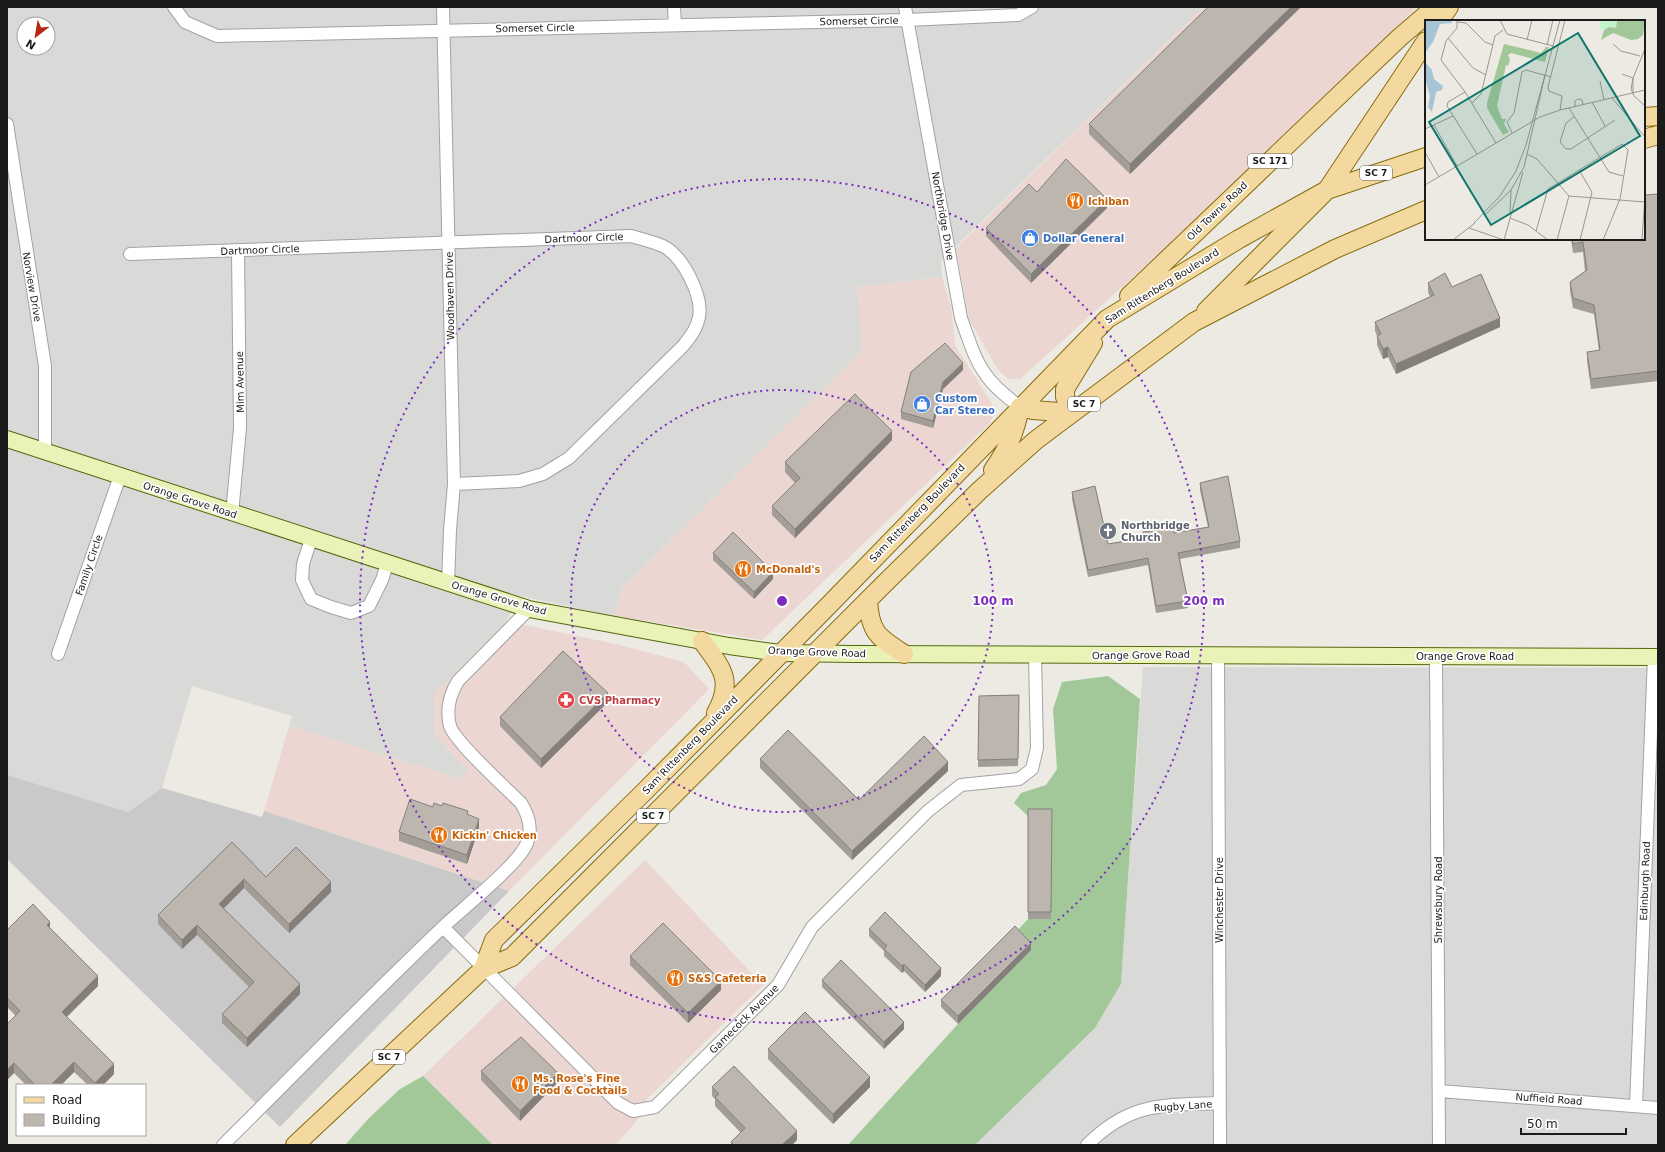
<svg xmlns="http://www.w3.org/2000/svg" width="1665" height="1152" font-family="'DejaVu Sans',sans-serif">
  <rect width="100%" height="100%" fill="#eceae2"/>
  <path fill="#d9d9d8" fill-rule="evenodd" d="M7,7h1196l-262,254 1,16 -84,10 4,64 -241,239 -6,26 -95,-20 -14,25 -72,73 1,41 34,36 -8,8 -172,-53 3,-10 -100,-30 -30,102 -34,24 -121,-37zM24,24h24v24h-24z
    M1143,667l515,1v477h-683l120,-117 26,-44z"/>
  <path fill="#ecd6d2" d="M1203,7h214l-244,234 -153,138h-12l-10,-9 -29,-51 -13,-71z
    M942,277l9,30 4,38 37,59 1,13 -4,7 -227,216 -147,-24 6,-26 241,-239 -5,-64z
    M506,621l110,23 68,18 25,27 -200,202 -245,-80 25,-85 172,53 7,-9 -33,-35 -1,-41z
    M645,860l118,125 -116,114 -12,24 -20,22h-122l-70,-69z"/>
  <path fill="#c9c9c9" d="M7,775l121,37 34,-24 100,29 2,-6 245,80 -229,236 -273,-268z"/>
  <path fill="#a2c89a" d="M1108,676l32,23 -19,285 -26,44 -120,117h-127l110,-121 73,-74 -16,-17 13,-14v-103l-14,-13 7,-10 25,-8 11,-16 -4,-60 9,-27z
    M423,1076l70,69h-148l24,-27 31,-29z"/>
  <g fill="none" stroke-linecap="round" stroke-linejoin="round">
    <defs>
      <path id="street" d="M174,7l11,15 32,14 690,-16 111,-5 14,-8
        M443,7l11,477 -4,46 -2,54
        M674,7l1,18
        M905,7l56,311c7,19 13,41 25,57 9,13 22,23 34,32
        M7,124l38,242v85
        M130,254l501,-18c11,3 23,6 32,10 20,10 40,50 36,71 -2,12 -9,20 -16,29l-114,112 -26,16 -24,7 -65,3
        M232,514l8,-86 -2,-178
        M311,539l-8,25 -1,16 9,19 20,8 20,6 18,-7 13,-26 5,-16
        M58,654l62,-178
        M1218,654l2,491
        M1436,656l3,489
        M443,927l175,176 15,8 22,-4 123,-122 34,-58 116,-116 33,-26 58,-6 13,-10 5,-21 -2,-92
        M1439,1091l219,17
        M1636,1106l18,-449
        M223,1145c74,-73 146,-148 221,-219 19,-18 75,-62 83,-83 6,-14 2,-27 -6,-40 -14,-14 -66,-61 -71,-77 -4,-16 0,-32 8,-45l71,-72
        M1087,1145c43,-43 76,-40 133,-42"/>
      <path id="secondary" d="M7,439l522,170 200,37 51,7 74,1 804,3"/>
      <path id="primary" d="M1439,21l10,-14
        M1644,117l14,-1
        M1644,139l14,-4
        M1129,296l270,-258 36,-31
        M1206,311l121,-121 99,-149
        M1020,407l13,3 39,3 -7,-16v-8l28,-46
        M993,470c15,-22 22,-37 27,-63
        M868,600c2,33 10,37 36,54
        M702,641c20,27 32,40 14,72
        M483,969l11,-29 150,-148 185,-187 278,-286 132,-80 88,-49 99,-33
        M295,1145l188,-176 29,-12 372,-373 95,-93 57,-51 158,-118 141,-73 91,-39"/>
    </defs>
    <use href="#street" stroke="#a2a2a2" stroke-width="14"/>
    <use href="#secondary" stroke="#53680d" stroke-width="18"/>
    <use href="#primary" stroke="#876d0c" stroke-width="20"/>
    <use href="#street" stroke="#fff" stroke-width="12"/>
    <use href="#secondary" stroke="#e9f3b8" stroke-width="16"/>
    <use href="#primary" stroke="#f3d99f" stroke-width="18"/>
  </g>
  <path fill="#a29d96" d="M1208,7h93l-171,167 -41,-40v-10z
    M1037,192l70,16 -76,75 -45,-47v-8z
    M1658,194v187l-67,8 -4,-28v-9l12,-1 -5,-37 -21,-6 -3,-17v-9l15,-11 -2,-19 -10,1 -2,-14h73v-44z
    M1428,283l24,4 48,40 -104,47 -8,-17 -5,2 -6,-14v-9l-2,-5v-9l55,-25 -2,-5z
    M963,370l-20,19 -10,39 -32,-9v-7z
    M892,440l-97,98 -23,-23v-9l23,-23 -10,-11v-10z
    M1200,483l40,58v7l-60,11 8,42v7l-32,5 -8,-48 -60,12 -16,-78v-7l36,52 35,-5v-7l31,1 34,-6 -8,-37z
    M713,553l60,26 -19,20 -41,-39z
    M1019,695l-1,71 -40,1 1,-71z
    M608,702l-67,66 -41,-42v-9z
    M760,759l99,41 89,-29 -96,89 -92,-92z
    M433,807l35,8 11,13 -12,36 -68,-23v-9z
    M1052,809l-1,110h-23v-7z
    M232,842l34,35 65,15 -42,41 -45,-45 -21,21 77,85 -53,53 -25,-24v-9l27,-27 -52,-52 -15,14 -24,-25v-9z
    M50,928l48,58 -31,31 47,57 -11,11h-15l-14,-13 -13,13h-35l-12,-12 -7,7v-56l9,-8 -9,-9v-77z
    M869,929l72,47 -16,16 -21,-21 -2,2 -18,-17v-5l-15,-15z
    M1031,950l-73,74 -17,-17v-7z
    M630,956l91,34 -33,33 -58,-58z
    M822,980l82,49 -20,20 -62,-62z
    M768,1049l102,38 -37,37 -65,-65z
    M481,1071l77,11 -38,39 -39,-41z
    M712,1087l85,53 -5,5h-61v-3l10,-9 -26,-27v-7l-3,-3z"/>
  <path fill="#847f7a" d="M1291,7h10l-171,167v-10z
    M1107,199v9l-76,75v-9z
    M1500,318v9l-104,47v-10z
    M1388,347v10l-5,2v-10z
    M963,363v7l-20,19 -10,39v-7l10,-39z
    M892,431v9l-97,98v-9z
    M773,572v7l-19,20v-7z
    M608,693v9l-67,66v-9z
    M948,762v9l-96,89v-9z
    M479,819v9l-12,36v-9z
    M244,879v9l-25,25v-9z
    M331,882v10l-42,41v-9z
    M50,922v9l-3,-6z
    M197,925v10l-15,14v-9z
    M1031,943v7l-73,74v-8z
    M904,964v7l-2,2v-7z
    M941,968v8l-16,16v-7z
    M98,976v10l-36,35v-9z
    M721,981v9l-33,33v-10z
    M300,984v10l-53,53v-9z
    M904,1022v7l-20,20v-7z
    M74,1062v10l-13,13h-10z
    M14,1063v10l-7,7v-10z
    M114,1064v10l-11,11h-8v-2z
    M558,1073v9l-38,39v-10z
    M870,1077v10l-37,37v-10z
    M797,1131v9l-5,5h-10z"/>
  <path fill="#bcb6af" stroke="#847f7a" d="M1208,7h83l-161,157 -41,-40z
    M1066,159l41,40 -76,75 -45,-46 43,-44 8,8z
    M1658,194v177l-67,8 -4,-27 13,-2 -6,-45 -21,-7 -3,-16 17,-12 -4,-28 -10,2 -1,-5h72v-32h2l-2,-12z
    M1445,273l7,14 29,-13 19,44 -104,46 -8,-17 -5,2 -6,-13 4,-2 -6,-12 59,-27 -6,-12z
    M945,343l18,20 -20,19 -10,39 -32,-9 10,-40z
    M855,394l37,37 -97,98 -23,-23 28,-28 -15,-16z
    M1228,476l12,65 -62,12 10,48 -32,5 -8,-48 -60,12 -16,-78 23,-6 13,58 36,-6 -1,-6 30,-4 1,5 35,-6 -9,-44z
    M733,532l40,40 -19,20 -41,-39z
    M563,651l45,42 -67,66 -41,-42z
    M1019,695l-1,64 -40,1 1,-64z
    M788,730l71,70 65,-64 24,26 -96,89 -92,-92z
    M410,799l23,8 1,-4 8,3 1,-3 25,8 -1,3 12,5 -12,36 -68,-23z
    M1028,809h24l-1,103h-23z
    M232,842l34,35 30,-30 35,35 -42,42 -45,-45 -25,25 81,80 -53,54 -25,-24 32,-32 -57,-57 -15,15 -24,-25z
    M33,904l17,18 -3,3 51,51 -36,36 52,52 -19,19 -21,-21 -23,23h-16l-21,-22 -7,7v-46l13,-13 -13,-13v-68z
    M885,912l56,56 -16,17 -21,-21 -2,2 -18,-17 3,-3 -18,-17z
    M663,923l58,58 -33,32 -58,-57z
    M1015,926l16,17 -73,73 -17,-16z
    M841,960l63,62 -20,20 -62,-62z
    M805,1012l65,65 -37,37 -65,-65z
    M521,1037l37,36 -38,38 -39,-40z
    M734,1066l63,65 -15,14h-48l-3,-3 14,-14 -30,-31 4,-3 -7,-7z"/>
  <g fill="none" stroke="#7b2cbf" stroke-width="2" stroke-dasharray="2 4">
    <circle cx="782" cy="601" r="211"/>
    <circle cx="782" cy="601" r="422"/>
  </g>
  <defs>
    <symbol id="restaurant-disc" viewBox="-11 -11 22 22"><circle r="9.5" fill="#e8710a" stroke="#fff"/><path d="M-5-6h1v4h1v-4h1v4h1v-4h1v5L-1.5 .5V6h-2V.5L-5-1ZM5-6V6H3V1.5H1.5Q1.5-4 5-6Z" fill="#fff"/></symbol>
    <symbol id="shop-disc" viewBox="-11 -11 22 22"><circle r="9.5" fill="#3f7fe0" stroke="#fff"/><path d="M-5-2.5h2.3a2.7 3.5 0 0 1 5.4 0H5L5.5 6h-11ZM-1.5-2.5h3a1.5 2.3 0 0 0-3 0Z" fill="#fff"/></symbol>
    <symbol id="church-disc" viewBox="-11 -11 22 22"><circle r="9.5" fill="#6b7280" stroke="#fff"/><path d="M-1.2-6h2.4v3.5h3.3v2.4h-3.3V6h-2.4V-.1h-3.3v-2.4h3.3Z" fill="#fff"/></symbol>
    <symbol id="pharmacy-disc" viewBox="-11 -11 22 22"><circle r="9.5" fill="#e0444e" stroke="#fff"/><path d="M-2-6h4v4h4v4h-4v4h-4v-4h-4v-4h4Z" fill="#fff"/></symbol>
  </defs>
  <g fill-rule="evenodd">
    <use href="#restaurant-disc" x="1065" y="191" width="20" height="20"/>
    <use href="#shop-disc" x="1020" y="228" width="20" height="20"/>
    <use href="#shop-disc" x="912" y="394" width="20" height="20"/>
    <use href="#church-disc" x="1098" y="521" width="20" height="20"/>
    <use href="#restaurant-disc" x="733" y="559" width="20" height="20"/>
    <use href="#pharmacy-disc" x="556" y="690" width="20" height="20"/>
    <use href="#restaurant-disc" x="429" y="825" width="20" height="20"/>
    <use href="#restaurant-disc" x="665" y="968" width="20" height="20"/>
    <use href="#restaurant-disc" x="510" y="1074" width="20" height="20"/>
  </g>
  <g text-anchor="middle" dominant-baseline="central" stroke-width="3.5" stroke-linejoin="round" paint-order="stroke">
    <g fill="#fff" stroke="#5f5f5f" stroke-width="1">
      <rect x="1248" y="154" width="44" height="14" rx="3"/>
      <rect x="1360" y="166" width="32" height="14" rx="3"/>
      <rect x="1068" y="397" width="32" height="14" rx="3"/>
      <rect x="637" y="809" width="32" height="14" rx="3"/>
      <rect x="373" y="1050" width="32" height="14" rx="3"/>
    </g>
    <g font-size="9" font-weight="bold" fill="#1b1b1b">
      <text x="1270" y="161">SC 171</text>
      <text x="1376" y="173">SC 7</text>
      <text x="1084" y="404">SC 7</text>
      <text x="653" y="816">SC 7</text>
      <text x="389" y="1057">SC 7</text>
    </g>
    <g font-size="10" fill="#1b1b1b" stroke="#fff">
      <text transform="translate(859 21) rotate(-1)">Somerset Circle</text>
      <text transform="translate(535 28) rotate(-1)">Somerset Circle</text>
      <text transform="translate(1217 211) rotate(-44)">Old Towne Road</text>
      <text transform="translate(943 216) rotate(80)">Northbridge Drive</text>
      <text transform="translate(584 238) rotate(-2)">Dartmoor Circle</text>
      <text transform="translate(260 250) rotate(-2)">Dartmoor Circle</text>
      <text transform="translate(1162 286) rotate(-32)">Sam Rittenberg Boulevard</text>
      <text transform="translate(32 287) rotate(80)">Norview Drive</text>
      <text transform="translate(450 296) rotate(-91)">Woodhaven Drive</text>
      <text transform="translate(240 382) rotate(-91)">Mim Avenue</text>
      <text transform="translate(190 500) rotate(18)">Orange Grove Road</text>
      <text transform="translate(917 513) rotate(-46)">Sam Rittenberg Boulevard</text>
      <text transform="translate(89 565) rotate(-71)">Family Circle</text>
      <text transform="translate(499 598) rotate(16)">Orange Grove Road</text>
      <text transform="translate(817 652) rotate(2)">Orange Grove Road</text>
      <text transform="translate(1141 655) rotate(-1)">Orange Grove Road</text>
      <text x="1465" y="656">Orange Grove Road</text>
      <text transform="translate(690 745) rotate(-46)">Sam Rittenberg Boulevard</text>
      <text transform="translate(1645 881) rotate(-88)">Edinburgh Road</text>
      <text transform="translate(1219 900) rotate(-90)">Winchester Drive</text>
      <text transform="translate(1438 900) rotate(-90)">Shrewsbury Road</text>
      <text transform="translate(744 1019) rotate(-45)">Gamecock Avenue</text>
      <text transform="translate(1549 1099) rotate(4)">Nuffield Road</text>
      <text transform="translate(1183 1106) rotate(-4)">Rugby Lane</text>
    </g>
    <g font-size="10" font-weight="bold" fill="#c56008" stroke="#fff" text-anchor="start">
      <text x="1088" y="201">Ichiban</text>
      <text x="756" y="569">McDonald's</text>
      <text x="452" y="835">Kickin' Chicken</text>
      <text x="688" y="978">S&amp;S Cafeteria</text>
      <text x="533" y="1078">Ms. Rose's Fine<tspan x="533" dy="12">Food &amp; Cocktails</tspan></text>
    </g>
    <g font-size="10" font-weight="bold" fill="#366cbe" stroke="#fff" text-anchor="start">
      <text x="1043" y="238">Dollar General</text>
      <text x="935" y="398">Custom<tspan x="935" dy="12">Car Stereo</tspan></text>
    </g>
    <g font-size="10" font-weight="bold" fill="#5b616d" stroke="#fff" text-anchor="start">
      <text x="1121" y="525">Northbridge<tspan x="1121" dy="12">Church</tspan></text>
    </g>
    <g font-size="10" font-weight="bold" fill="#be3a42" stroke="#fff" text-anchor="start">
      <text x="579" y="700">CVS Pharmacy</text>
    </g>
  </g>
  <g transform="translate(1425 20)">
    <rect width="220" height="220" fill="#eceae2"/>
    <path d="M207,0h13l-2,15 -5,4 -7,1 -18,-7 -12,7 3,-10 13,-9zM79,24l37,9 5,-6h3l-4,15 -34,-9 -3,2 2,5 -2,6 -2,-1 -9,41 5,13h4l-2,5 5,8 -6,3 -16,-27v-5z" fill="#a2c89a"/>
    <path d="M176,0h31l-15,1 -1,7 -7,-1 -5,3 -5,-1z" fill="#c1f4cb"/>
    <path d="M0,0h26l1,3 -12,1 -7,18 -8,11zM0,42l7,8 2,9 9,7 -1,4 -6,2 -4,20 -4,-5 2,-11 -5,-17z" fill="#a5c5d7"/>
    <path fill="none" stroke="#989792" stroke-width="1" d="M32,0v8l-11,13 -5,19 24,32 31,51M75,0l7,14 46,12M32,2l9,1 19,19 8,3M23,18l25,30 13,7M102,20l5,-20M188,24l8,7 19,5M122,25l6,-25M197,54l11,4 12,-29M175,61l4,19M40,72l-17,10 -1,4 30,48M208,73v-15l-2,11 3,7 11,10M187,78l33,39M167,82l13,24M47,83l9,-9 14,-58 8,-6M150,86v-5l3,-2 4,1 1,4M144,88l40,64 14,4M135,90l2,-14 -13,-5 -1,-4 17,-67M149,97l-8,6 -6,19 6,7h5l44,-29M9,105l23,41M0,109l28,-13M87,113l-5,-11 7,-9 8,-41 4,-2 25,7M0,132l14,25M102,134l10,5 32,37 76,6M154,150l13,22 -12,48M0,165l115,-68 20,-7 85,-20M85,193l1,-23M59,196l27,-26 13,-23 21,-92M85,198l18,7 20,15M49,203l26,-27 16,-25 10,-26 34,-125M44,208l35,12M111,211l12,-42 74,-45 6,6 -8,49 -17,41M217,219l3,-42M28,220l22,-17M79,220l19,-68M132,220l12,-44"/>
    <path fill="#0f766e" fill-opacity="0.15" stroke="#0f766e" stroke-width="2" d="M153,13l62,103 -149,89 -62,-103z"/>
    <rect width="220" height="220" fill="none" stroke="#1b1b1b" stroke-width="2"/>
  </g>
  <circle cx="782" cy="601" r="6" fill="#7b2cbf" stroke="#fff" stroke-width="2"/>
  <g font-size="12" text-anchor="middle" font-weight="bold" fill="#7b2cbf" stroke="#fff" stroke-width="3.5" stroke-linejoin="round" paint-order="stroke">
    <text x="993" y="605">100 m</text>
    <text x="1204" y="605">200 m</text>
  </g>
  <rect width="1665" height="1152" fill="none" stroke="#1b1b1b" stroke-width="16"/>
  <rect x="16" y="1084" width="130" height="52" fill="#ffffff" stroke="#a4a4a4"/>
  <rect x="24" y="1097" width="20" height="6" fill="#f3d99f" stroke="#a4a4a4"/>
  <text x="52" y="1104" font-size="12" fill="#1b1b1b">Road</text>
  <rect x="24" y="1114" width="20" height="12" fill="#bcb6af" stroke="#a4a4a4"/>
  <text x="52" y="1124" font-size="12" fill="#1b1b1b">Building</text>
  <g transform="translate(36 36) rotate(211)"><circle r="19" fill="#ffffff" stroke="#a4a4a4"/>
  <path d="M0-3L7 15L0 10L-7 15Z" fill="#b72410"/>
  <text y="-6" font-size="11" font-weight="bold" text-anchor="middle" fill="#1b1b1b">N</text>
  </g>
  <path d="M1521 1128v6h105v-6" fill="none" stroke="#1b1b1b" stroke-width="2"/>
  <text x="1527" y="1128" font-size="12" fill="#1b1b1b" stroke="#ffffff" stroke-width="3" paint-order="stroke">50 m</text>
</svg>
